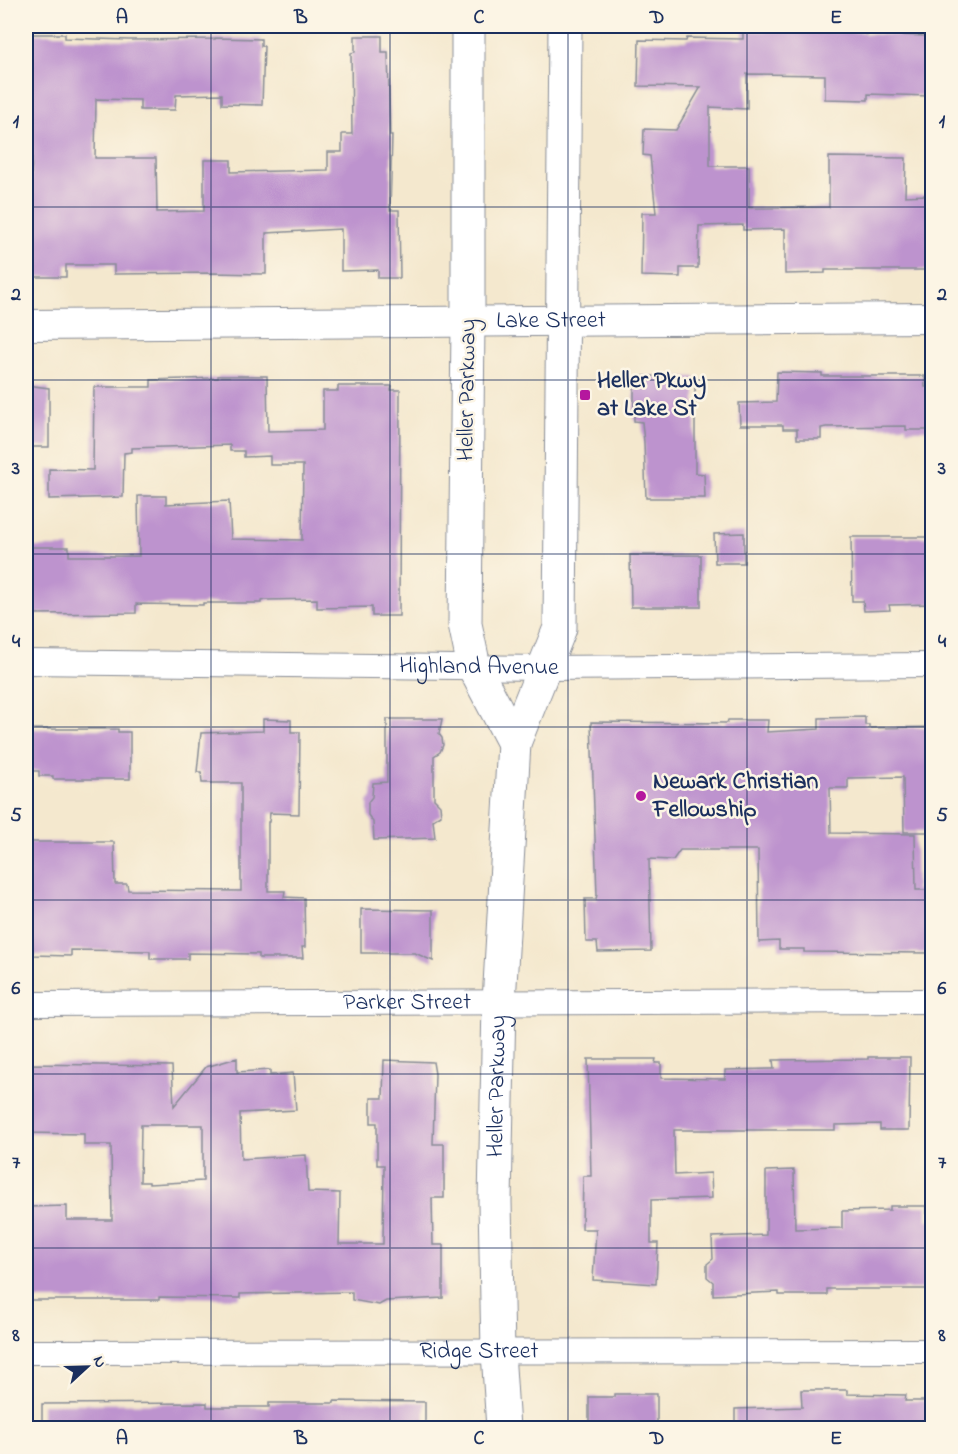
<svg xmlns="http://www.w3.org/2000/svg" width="958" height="1454" font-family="'Indie Flower',sans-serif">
  <rect width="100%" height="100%" fill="#fcf5e5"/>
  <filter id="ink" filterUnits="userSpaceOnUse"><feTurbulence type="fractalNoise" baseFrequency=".0167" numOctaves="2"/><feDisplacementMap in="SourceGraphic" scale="12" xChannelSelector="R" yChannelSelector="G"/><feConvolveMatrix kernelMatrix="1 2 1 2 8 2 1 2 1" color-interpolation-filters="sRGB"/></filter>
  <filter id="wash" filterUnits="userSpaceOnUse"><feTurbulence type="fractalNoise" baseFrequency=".008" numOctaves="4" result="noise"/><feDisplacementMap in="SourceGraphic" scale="24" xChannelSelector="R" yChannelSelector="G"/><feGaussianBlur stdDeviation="1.35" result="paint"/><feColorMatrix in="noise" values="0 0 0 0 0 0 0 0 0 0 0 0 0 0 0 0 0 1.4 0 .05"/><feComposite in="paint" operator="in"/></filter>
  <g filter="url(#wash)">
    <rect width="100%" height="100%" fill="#f4e8ce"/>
    <g id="blocks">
      <path fill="#bd93ce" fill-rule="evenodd" d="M743,31l122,1v2l62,2v5l4,1 -2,54 -61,-2v6l-43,-1v-24l-78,-1v35l-37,-2v59h39v42l80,-1v-50l77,1 -1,38 23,-1 -1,9h6v57h-2v9h-106v3l-40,1v-45l-42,1v-5l-44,1 -1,42h-18v9l-39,-1 1,-63h14l-6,-57 -7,-1 1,-26 32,1 25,-43 -63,-1 1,-46 47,1 1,-3 56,1z
        M26,34h39v4l64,2 86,-1v-1l46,1v7h3l-2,59 -40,-1v-10l-46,1 -1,15h-35v-10l-44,-1 -1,59h61l1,54 47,-1v-51h27v12l97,-2v-18h14v-18h10l-1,-81 4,-1v-16h27v16h6l2,83h2l-2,75h9l1,68h-22v-8l-37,1v-42l-75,4v41l-52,-1 -100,1v-9h-48v12h-40v-57h3l3,-65h-6z
        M777,372l45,1v3h103v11h8v43h-27v-4l-80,1 -5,1v11h-24v-10h-14v-4h-43l-1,-22 37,-1z
        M218,376h49l1,55 55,-1v-39h15v-5h54l-1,4h9l-1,226h-27v-9l-55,1v-9l-52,1 -4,1v2h-58v2l-67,-1v9l-106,1v-6h-4v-61h43v9h70l-1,-60h28v8l63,-3 2,38 71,1 1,-75h-33v-9l-26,1v-6h-14v-6l-98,3v4l-8,1 -1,44 -74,2v-30l44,1 1,-83h57v-7l67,-2z
        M642,376l53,1v96l9,1 1,24h-59l-2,-56 -2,-20 -8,-1v-42l8,1z
        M26,385l23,3v59h-23z
        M744,533v30h-29l-1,-29z
        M851,537h82v67l-44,1 1,5 -26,1 -1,-10h-11z
        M630,555h71v52h-70z
        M865,717v8h4v3l64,-1v105h-29l-1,-55 -55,1v10h-18l1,45 84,1 1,56h17v63l-129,-1v-3h-25v-8l-20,1 -1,-92h-78l-7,10 -24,-1 2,92 -53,1 -1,-10h-11l-1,-43h11l1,-4 -6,-173 136,1 1,-3h40l-1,12 52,-3v-11z
        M263,719l28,1v12h9l-1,82 -29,-1 -1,9h-1v69h17l-1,6 20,1 1,49h-3l1,11h-44v-4l-71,-1v6h-38v-8l-79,-1v6l-38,-1 -1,-24h-6l2,-63h-2v-26h88l1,42h12l1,6 113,1v-108h-39l-1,-11h-4l4,-39 62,-2z
        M387,719h55l-3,15 3,4 1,7 -3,7 -6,4v43l6,6 1,10 -8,5 2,18 -61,2 -1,-18 -5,-7v-13l4,-5 1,-14 14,-1z
        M26,729h92v3h12v47h-77v-3h-14v-5h-13z
        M361,909l72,1v51l-18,-8h-54z
        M868,1057h42l-1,73h-29v-6l-45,1v5h-161l1,45 36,-2 1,25 -61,2v43h7l-2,41 -63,-4 3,-51h-14l1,-53h8l-3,-117h68l-1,4h6v15l64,1v-9l46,-1h3l-1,-9 95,-1z
        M237,1058v14l33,-2v5l23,-2 3,37 -56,3 1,46 65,-4 2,37 32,1 -1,51h44l1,-79h-7v-42h-6v-25h12l1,-38 49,2 2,12 -2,70h11v54h-12l1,47h10v53l-57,3 -7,4 -27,-5v-8l-112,2v4l-81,-1v3h-133v-93l41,-1v14h45l-1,-75h-27v-11l-58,-1v-69l146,2 2,40 32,-39zM141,1125h62v56l-54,3v-2h-9z
        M794,1170l1,59 47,-1v-17l48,-1v-4h37v15h4v68h-104v6h-48v-3l-66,3v-13l-6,-5v-13l6,-5 -1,-22 54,-2v-64z
        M801,1390h46v4l59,1 -1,6h28v27h-198v-19l67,-2z
        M614,1394h43v34h-68v-31h25z
        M334,1401l91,1v26h-383v-24l165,-1v4h62v-4h65z"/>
    </g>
  </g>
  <g filter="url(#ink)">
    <use href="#blocks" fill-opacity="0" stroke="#888c96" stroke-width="1.5"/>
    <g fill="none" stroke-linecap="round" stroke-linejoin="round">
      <defs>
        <g id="minor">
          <path id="s1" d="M26,662l518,6 388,-3"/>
          <path id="s2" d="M26,1004l906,-3"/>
          <path id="s3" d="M26,1352l906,-1"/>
        </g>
        <g id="tertiary">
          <path id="s4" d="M26,325l906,-7"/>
        </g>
        <g id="secondary">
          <path d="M468,26v295l-3,303 9,43 40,76"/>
          <path id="s5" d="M503,1428l-5,-76 -3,-150 4,-200 15,-259 46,-115 5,-602"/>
        </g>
      </defs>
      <use href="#minor" stroke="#888c96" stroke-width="26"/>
      <use href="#tertiary" stroke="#888c96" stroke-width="32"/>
      <use href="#secondary" stroke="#888c96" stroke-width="35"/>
      <use href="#minor" stroke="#fff" stroke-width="24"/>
      <use href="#tertiary" stroke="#fff" stroke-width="30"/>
      <use href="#secondary" stroke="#fff" stroke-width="33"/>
    </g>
  </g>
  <path fill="none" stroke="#1b2f5e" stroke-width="1.5" stroke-opacity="0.55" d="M211,26v1402M390,26v1402M568,26v1402M747,26v1402M26,207h906M26,380h906M26,554h906M26,727h906M26,900h906M26,1074h906M26,1248h906"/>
  <g fill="#b5179e" stroke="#fcf5e5" stroke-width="2">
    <rect x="579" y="389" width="12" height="12" rx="3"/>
    <circle cx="641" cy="796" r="6"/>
  </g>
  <g text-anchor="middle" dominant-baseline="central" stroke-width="5" stroke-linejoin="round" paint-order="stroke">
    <g font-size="24" fill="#1b2f5e" stroke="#fcf5e5">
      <text stroke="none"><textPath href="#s4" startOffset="525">Lake Street</textPath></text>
      <text transform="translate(468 390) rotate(-89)">Heller Parkway</text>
      <text stroke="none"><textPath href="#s1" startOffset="453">Highland Avenue</textPath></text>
      <text stroke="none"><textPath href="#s2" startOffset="381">Parker Street</textPath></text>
      <text stroke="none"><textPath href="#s5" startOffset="342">Heller Parkway</textPath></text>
      <text stroke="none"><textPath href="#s3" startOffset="453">Ridge Street</textPath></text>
    </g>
    <g font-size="24" font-weight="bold" fill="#1b2f5e" stroke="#fcf5e5" text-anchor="start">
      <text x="597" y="381">Heller Pkwy<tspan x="597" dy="28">at Lake St</tspan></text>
      <text x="653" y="782">Newark Christian<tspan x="653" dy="28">Fellowship</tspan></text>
    </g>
  </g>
  <rect width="958" height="1454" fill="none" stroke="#fcf5e5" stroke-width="66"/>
  <g transform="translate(87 1367) rotate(68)" stroke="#fcf5e5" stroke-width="4.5" paint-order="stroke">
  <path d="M0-4.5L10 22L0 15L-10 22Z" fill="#1b2f5e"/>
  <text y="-9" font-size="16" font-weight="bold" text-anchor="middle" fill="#1b2f5e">N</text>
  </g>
  <rect x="33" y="33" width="892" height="1388" fill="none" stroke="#1b2f5e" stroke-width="2"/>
  <g font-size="20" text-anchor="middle" font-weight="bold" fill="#1b2f5e">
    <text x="122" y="23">A</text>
    <text x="301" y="23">B</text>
    <text x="479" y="23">C</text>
    <text x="657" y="23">D</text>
    <text x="836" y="23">E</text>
    <text x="16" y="127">1</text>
    <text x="942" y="127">1</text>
    <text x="16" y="300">2</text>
    <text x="942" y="300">2</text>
    <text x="16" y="474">3</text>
    <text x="942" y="474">3</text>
    <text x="16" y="647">4</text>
    <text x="942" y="647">4</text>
    <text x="16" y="821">5</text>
    <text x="942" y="821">5</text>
    <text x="16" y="994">6</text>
    <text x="942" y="994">6</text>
    <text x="16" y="1168">7</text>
    <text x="942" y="1168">7</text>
    <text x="16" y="1341">8</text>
    <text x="942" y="1341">8</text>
    <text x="122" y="1444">A</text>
    <text x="301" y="1444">B</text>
    <text x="479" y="1444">C</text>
    <text x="657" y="1444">D</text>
    <text x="836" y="1444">E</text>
  </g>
</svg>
